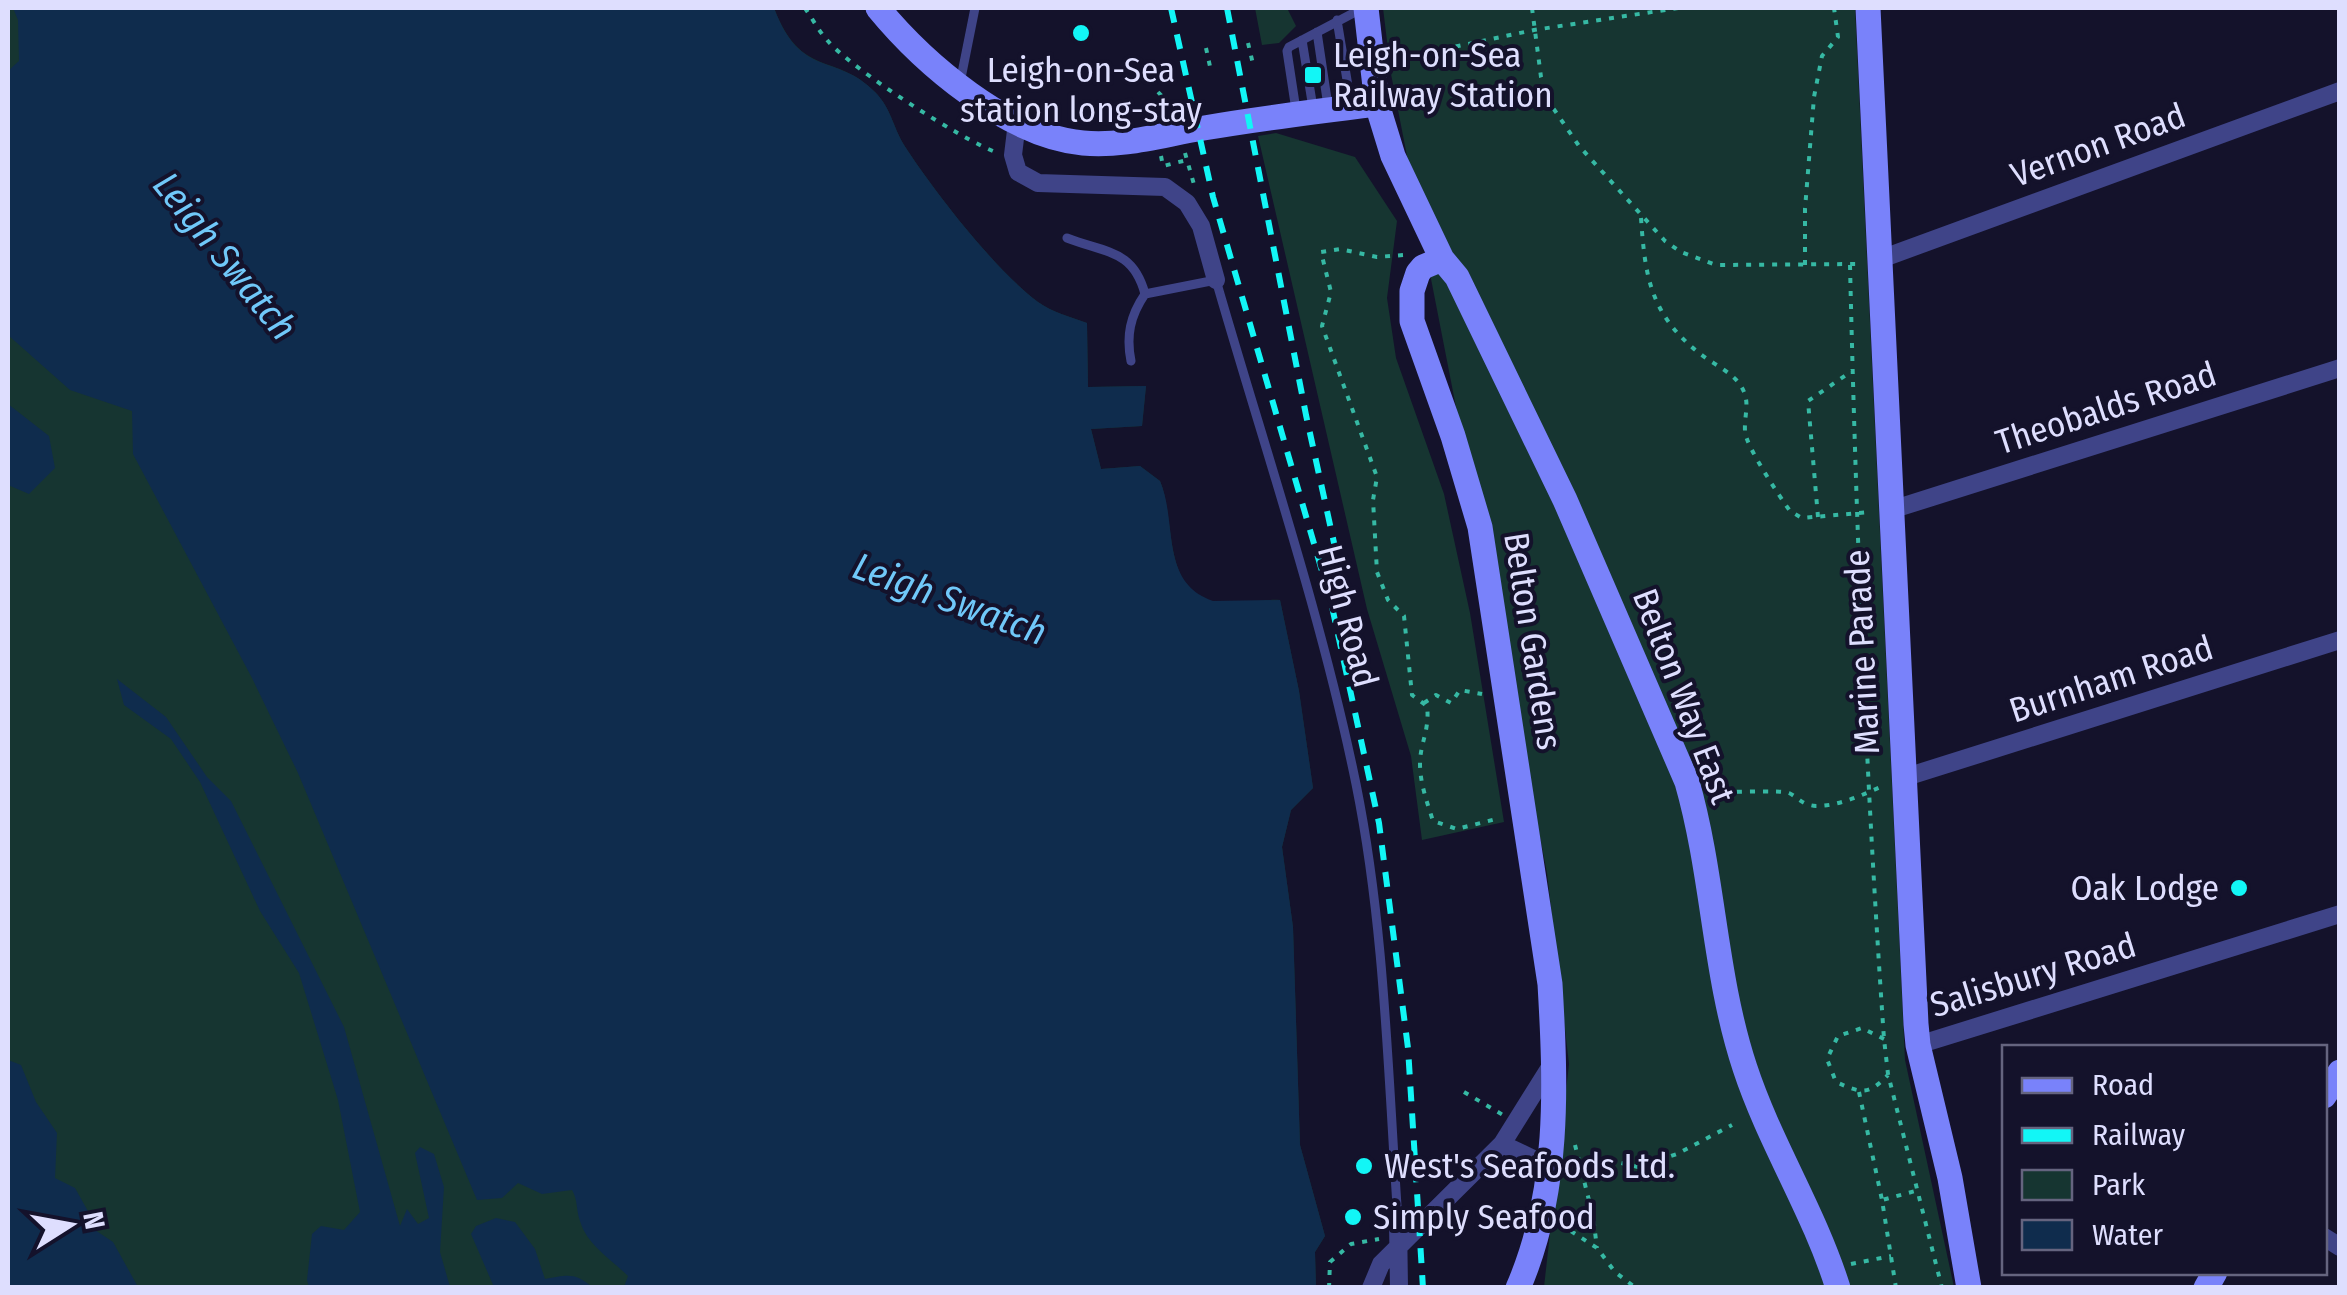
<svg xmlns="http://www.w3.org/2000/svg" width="2347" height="1295" font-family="'Fira Sans Condensed',sans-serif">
  <rect width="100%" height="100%" fill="#14122b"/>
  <path fill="#163531" d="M8,8h766c27,71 62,44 101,84 16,16 18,35 29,53 29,45 91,125 134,157 14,10 32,15 49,21l1,64 58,-1 -4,40 -51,3 10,40 39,-3 20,15c17,41 0,118 64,122 19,1 37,-4 56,-3l19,91 14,97 -22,22 -9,37 11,80 7,218 25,91 -10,16 1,35 -1308,1z
    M1255,8h32l9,18 -17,17 -17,2z
    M1383,8h472l50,1052 49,227h-410l25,-223 -22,-191 -156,-799z
    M1276,133l79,24 42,64 -10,77 9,60 48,136 26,119 34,209 -82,18 -11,-84 -44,-147 -109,-473z"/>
  <path fill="#0f2c4d" d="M13,8h761c27,72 62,44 101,84 16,16 18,35 29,53 29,45 91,125 134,157 14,10 32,15 49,21l1,64 58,-1 -4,40 -51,3 10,40 39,-3 20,15c18,42 -1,101 53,120l67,-1 19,91 14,97 -22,22 -9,37 11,80 7,218 25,91 -10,16 1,35h-692l4,-11c-17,-17 -41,-31 -48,-55 -4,-11 -2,-21 -8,-31l-30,4 -24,-11 -16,15 -25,2 -179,-427 -46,-95 -119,-224 -1,-43 -62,-21 -62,-55v-264l11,-10 -1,-41z
    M8,404l41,32 6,32 -26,26 -21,-9z
    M117,679l49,38 41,60 24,24 113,226 56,199 7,-17 11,15 11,-6 -14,-65 5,-6 14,7 10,33 -4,65 10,35h-141l-2,-7 5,-46 9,-8 23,4 16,-18 -22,-112 -39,-127 -39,-62 -60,-129 -29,-43 -47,-34z
    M8,1060l13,5 15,37 21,31 -2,45 20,10 14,25 -6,9 30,20 25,45h-130z
    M496,1218l19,4 20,27 10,30c22,-4 30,-7 47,8h-98l-23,-53 5,-8z"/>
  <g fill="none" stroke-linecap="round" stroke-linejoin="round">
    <path stroke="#36b9a4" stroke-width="4" stroke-dasharray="5 8" stroke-linecap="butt" d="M805,8c7,10 13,22 22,32 23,28 136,101 171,113
      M1532,8l9,69 10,28 28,41 86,95 16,11 35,13 143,-1
      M1248,43l5,21
      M1206,48l5,23
      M1392,60l142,-30 144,-22
      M1158,92l17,18
      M1185,153l10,35
      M1161,156l2,10 24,-6
      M1641,218c4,58 9,96 58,135 14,11 33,19 42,33 10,16 3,28 4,45 0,14 35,66 45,80l12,7 69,-6
      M1403,255l-26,2 -37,-8 -19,3 10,40 -9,34 55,151 -4,23 4,72 11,28 16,16 8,79 15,11c3,24 -7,37 -7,58 0,19 7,38 13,57l24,8 39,-10
      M1805,265v-56l9,-112 8,-41 16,-19 -4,-29
      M1850,265c6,258 16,516 34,774l4,35 54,214
      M1818,517l-10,-116 44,-30
      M1424,703l12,-8 15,8 9,-13 22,4
      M1711,793c10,-1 71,-3 78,0 10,5 13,12 27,13 23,0 46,-11 67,-20
      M1884,1039l-22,-11 -24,8 -11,23 9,23c25,11 32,14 52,-7
      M1464,1092l39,23
      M1859,1092l23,108
      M1575,1145l18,71 4,32
      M1570,1163l29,1 14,-3 25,6 39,-13 55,-29
      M1560,1224l37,24 18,24 21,16
      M1851,1264l40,-8
      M1329,1288l1,-26 21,-18 28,-5
      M1896,1288l-14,-88 37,-10"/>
    <path stroke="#3f4488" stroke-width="9" d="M1337,20l14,84
      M1317,32l11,74
      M1302,40l11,68
      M960,83l15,-75
      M1296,110l-9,-59 2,-4 74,-39
      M1067,238c38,15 66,11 78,56l71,-14c48,167 105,333 140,504 29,143 32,292 42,437
      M1131,361c-5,-25 -1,-45 14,-67"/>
    <path stroke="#3f4488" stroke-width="18" d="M1017,122l-4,33 5,17 20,11 127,4 22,16 14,23 15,54
      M1878,260l462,-169
      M1891,510l449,-142
      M1903,778l437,-138
      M1918,1045l422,-131
      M1502,1144l48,23
      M1398,1221l1,67
      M2324,1237l16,10
      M1371,1288l10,-24 121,-120 50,-80"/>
    <path stroke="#7982fa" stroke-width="25" d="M878,8c46,56 130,128 205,135 40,4 82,-9 121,-15 58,-10 115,-17 173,-24
      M1366,8l11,96 16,52 49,103 15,18 108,223 122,282c27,94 27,193 58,286 25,76 69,143 93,220
      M1868,8l48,1016 2,21 32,133 19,110
      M1442,259l-19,8 -5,6 -6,18v30l41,115 27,91 70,457c6,102 10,208 -32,304
      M2324,1096l16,-24
      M2206,1288l9,-16"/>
    <path stroke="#12f6f6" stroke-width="6" stroke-dasharray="15 12" stroke-linecap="butt" d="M1171,8l42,189 118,405 48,221 29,225 15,240
      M1227,8l79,407 46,210"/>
  </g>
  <g fill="#12f6f6" stroke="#14122b" stroke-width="4">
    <circle cx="1081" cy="33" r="10"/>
    <rect x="1303" y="65" width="20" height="20" rx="5"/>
    <circle cx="2239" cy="888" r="10"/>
    <circle cx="1364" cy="1166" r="10"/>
    <circle cx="1353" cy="1217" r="10"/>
  </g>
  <g text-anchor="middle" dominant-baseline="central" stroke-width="8" stroke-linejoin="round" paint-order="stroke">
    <g font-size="35" fill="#dedefe" stroke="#14122b" text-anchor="start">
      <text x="1333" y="55">Leigh-on-Sea<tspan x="1333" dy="40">Railway Station</tspan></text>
      <text x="1081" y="70" text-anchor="middle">Leigh-on-Sea<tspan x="1081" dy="40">station long-stay</tspan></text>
      <text x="2219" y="888" text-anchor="end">Oak Lodge</text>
      <text x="1384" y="1166">West's Seafoods Ltd.</text>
      <text x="1373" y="1217">Simply Seafood</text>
    </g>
    <g font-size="35" fill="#dedefe" stroke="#14122b">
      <text transform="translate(2098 145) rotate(-20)">Vernon Road</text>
      <text transform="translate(2106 408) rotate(-18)">Theobalds Road</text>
      <text transform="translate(1348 616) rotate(75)">High Road</text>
      <text transform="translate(1533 641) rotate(81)">Belton Gardens</text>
      <text transform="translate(1862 652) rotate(-93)">Marine Parade</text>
      <text transform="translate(2111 679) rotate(-18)">Burnham Road</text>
      <text transform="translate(1684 696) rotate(69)">Belton Way East</text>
      <text transform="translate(2033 975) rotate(-17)">Salisbury Road</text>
    </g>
    <g font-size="38" font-style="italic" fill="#70c8f9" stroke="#14122b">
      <text transform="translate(225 256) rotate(51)">Leigh Swatch</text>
      <text transform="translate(950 599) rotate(20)">Leigh Swatch</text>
    </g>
  </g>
  <rect width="2347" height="1295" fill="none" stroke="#dedefe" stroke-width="20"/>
  <rect x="2002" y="1045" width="325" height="230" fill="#14122b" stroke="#65647f" stroke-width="2.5"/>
  <rect x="2022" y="1078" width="50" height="15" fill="#7982fa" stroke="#65647f" stroke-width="2.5"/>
  <text x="2092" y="1095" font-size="30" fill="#dedefe">Road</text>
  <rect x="2022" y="1128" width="50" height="15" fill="#12f6f6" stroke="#65647f" stroke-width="2.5"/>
  <text x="2092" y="1145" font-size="30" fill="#dedefe">Railway</text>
  <rect x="2022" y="1170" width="50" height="30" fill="#163531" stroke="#65647f" stroke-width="2.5"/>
  <text x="2092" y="1195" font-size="30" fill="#dedefe">Park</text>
  <rect x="2022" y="1220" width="50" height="30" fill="#0f2c4d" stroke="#65647f" stroke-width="2.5"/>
  <text x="2092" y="1245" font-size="30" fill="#dedefe">Water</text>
  <g transform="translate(70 1225) rotate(79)" stroke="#14122b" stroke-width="8" paint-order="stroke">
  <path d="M0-8L18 38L0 25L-18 38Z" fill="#dedefe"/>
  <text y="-15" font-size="28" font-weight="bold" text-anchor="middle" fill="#dedefe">N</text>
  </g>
</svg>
